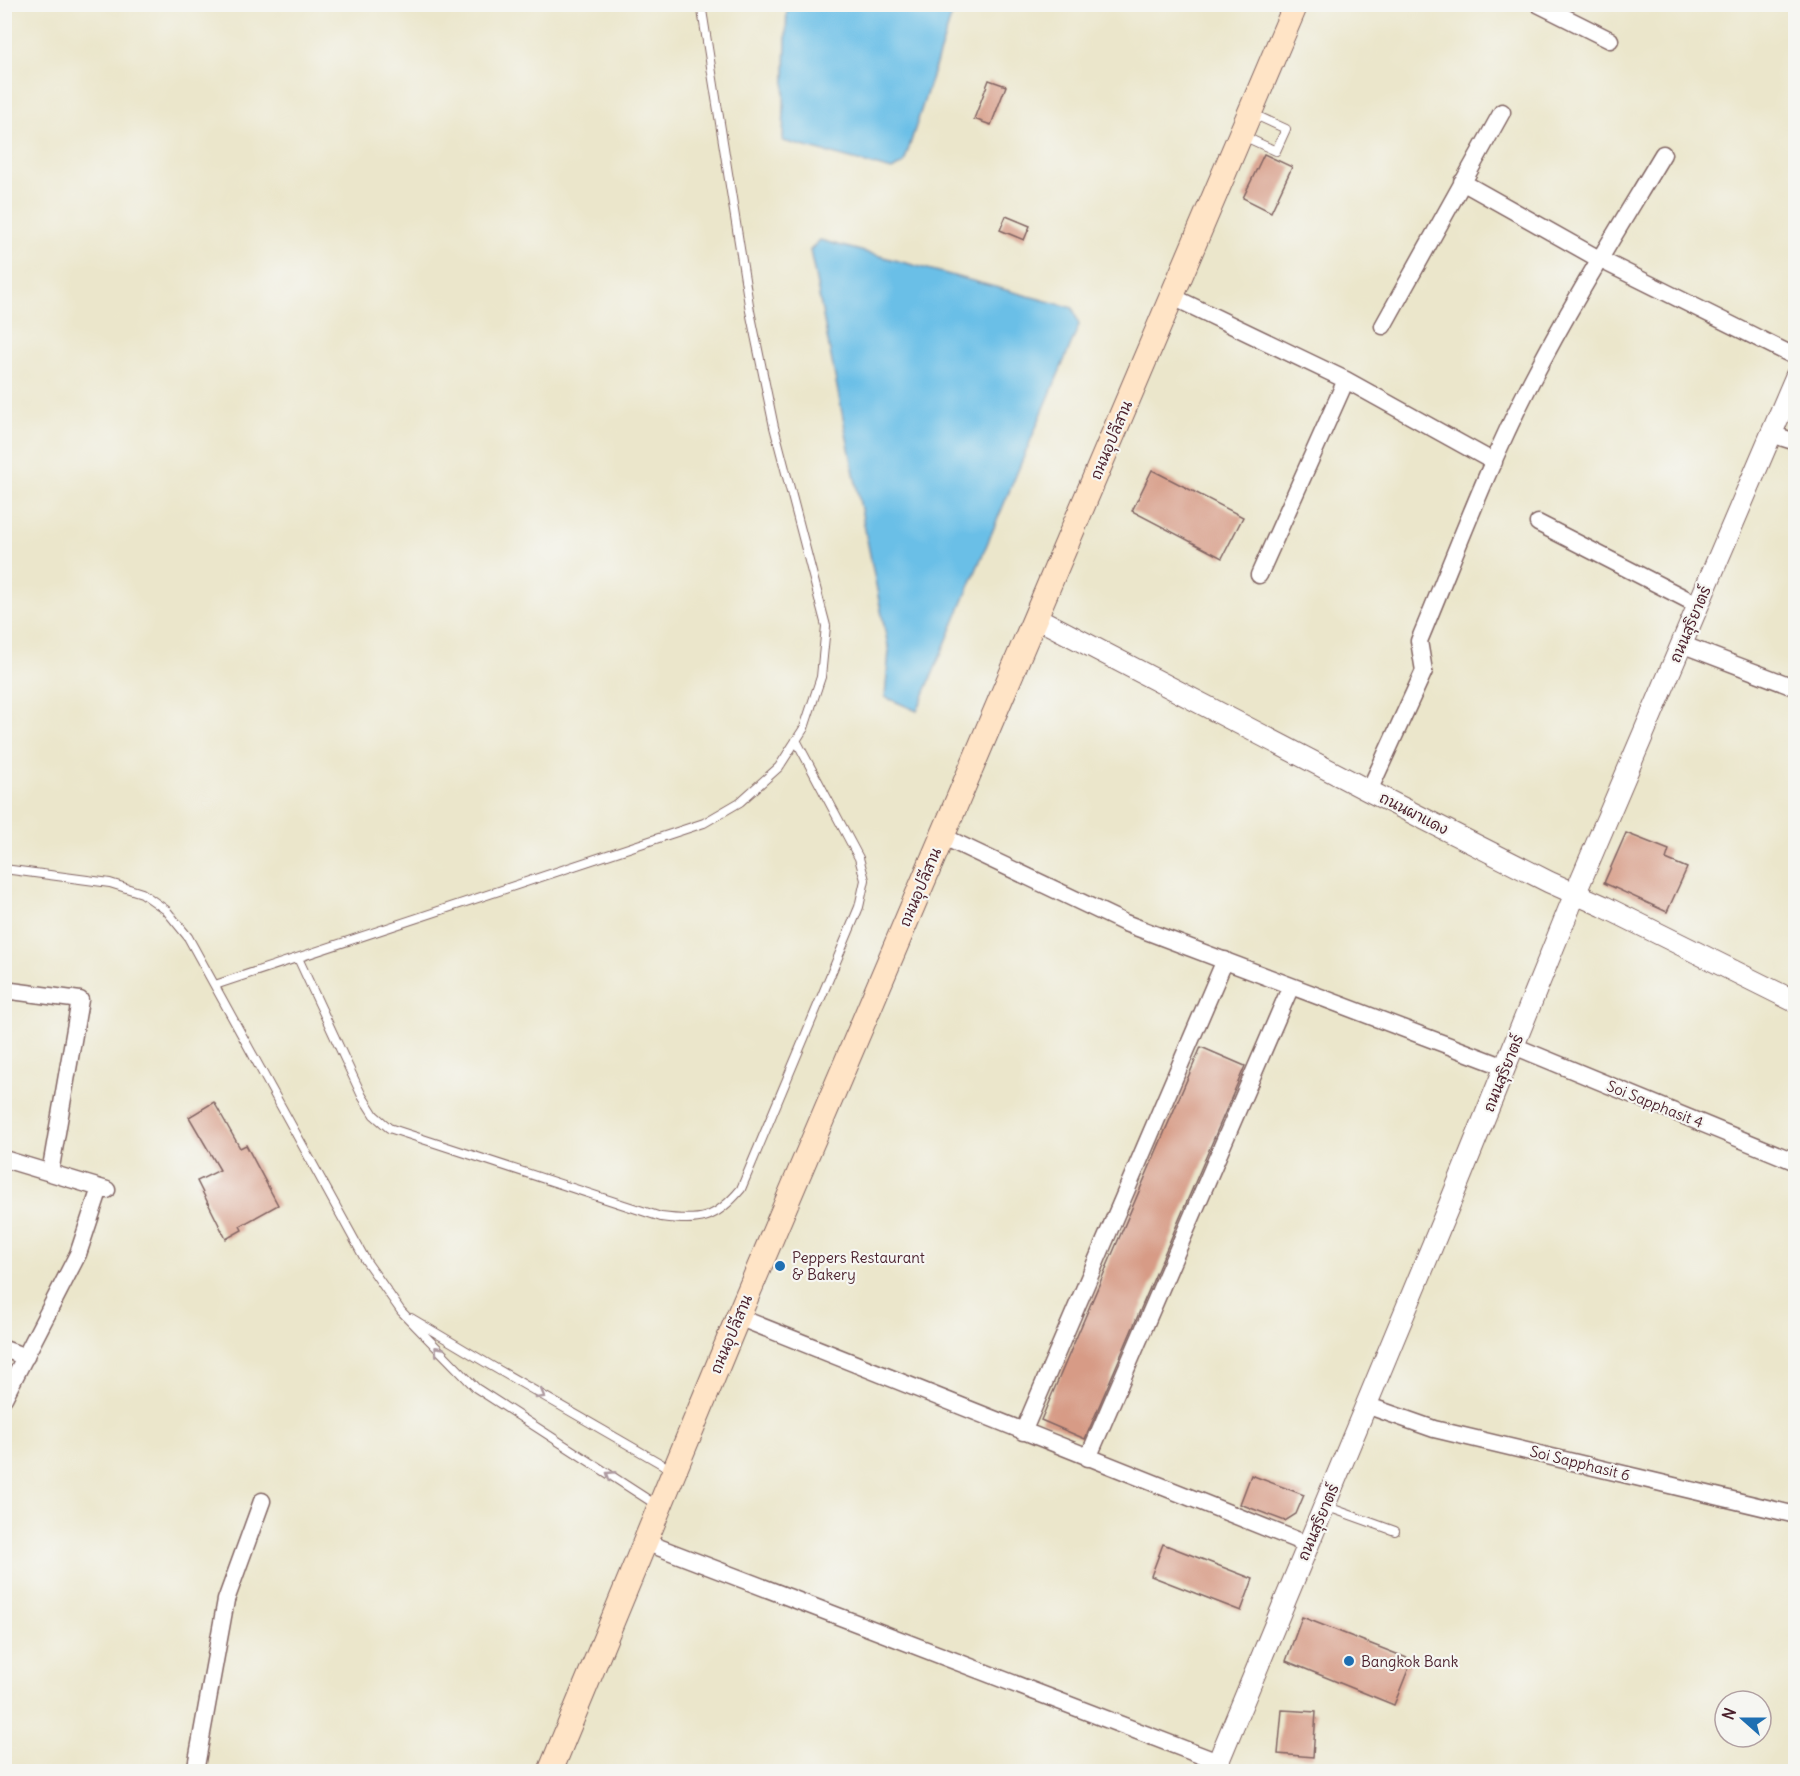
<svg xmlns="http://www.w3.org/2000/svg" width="1800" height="1776" font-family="Delius,'Playpen Sans Thai',sans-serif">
  <rect width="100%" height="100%" fill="#f6f6f2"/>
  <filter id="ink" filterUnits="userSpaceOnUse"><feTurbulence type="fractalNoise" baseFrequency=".0167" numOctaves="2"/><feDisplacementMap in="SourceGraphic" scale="12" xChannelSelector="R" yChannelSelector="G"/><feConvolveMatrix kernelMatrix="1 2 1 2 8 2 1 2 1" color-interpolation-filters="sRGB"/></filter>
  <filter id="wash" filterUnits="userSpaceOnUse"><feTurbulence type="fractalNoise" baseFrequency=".008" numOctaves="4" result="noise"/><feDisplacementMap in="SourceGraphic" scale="24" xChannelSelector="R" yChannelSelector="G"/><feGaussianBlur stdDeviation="1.35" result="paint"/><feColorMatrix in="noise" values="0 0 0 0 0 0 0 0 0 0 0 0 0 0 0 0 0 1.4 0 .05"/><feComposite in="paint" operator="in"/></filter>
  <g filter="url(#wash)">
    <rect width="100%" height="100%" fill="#ebe6cb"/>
    <path fill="#6abfe7" stroke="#5a6f89" stroke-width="1.5" d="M787,5h168l-51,158 -12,7 -109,-29z
      M820,240l253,68 6,17 -162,386 -32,-14 4,-46 -79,-401z"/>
    <g id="blocks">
      <path fill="#d79b86" d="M989,80l17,6 -15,39 -17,-6z
        M1264,154l28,13 -21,45 -28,-14z
        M1006,216l24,10 -6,14 -24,-10z
        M1152,470l91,47 -21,41 -90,-47z
        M1626,833l43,17 -3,9 21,9 -20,44 -63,-29z
        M1201,1047l44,19 -160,373 -44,-19z
        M214,1102l26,46 6,-3 32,60 -38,21 2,4 -16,9 -29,-58 23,-11 -31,-53z
        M1251,1475l53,20 -8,19 -11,7 -45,-17z
        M1163,1544l90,35 -12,32 -90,-35z
        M1302,1617l110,43 -18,45 -108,-44z
        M1282,1710l34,2 -3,45 -35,-3z"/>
    </g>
  </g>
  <g filter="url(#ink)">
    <use href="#blocks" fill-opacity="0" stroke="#826563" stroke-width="1.5"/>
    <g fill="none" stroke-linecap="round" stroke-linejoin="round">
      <defs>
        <path id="service" d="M1241,135l35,16 10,-22 -35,-16
          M4,869l106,14 32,10 24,17 22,27 178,324 35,50 75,77 182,118
          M298,958l64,138 12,19 15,13 272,89c39,5 54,3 80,-28l118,-282 6,-27 -6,-22 -63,-118
          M215,985l489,-162 36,-21 39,-35 25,-39 17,-51 5,-51 -52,-199 -24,-116 -49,-307
          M411,1318l79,47 182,105
          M1325,1506l70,25"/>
        <path id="minor" d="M1538,4l72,36
          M1462,182l137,77 197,98
          M1173,297l173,83 148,82
          M1383,326l119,-214
          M1771,434l25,8
          M1538,523l160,82
          M1259,575l87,-195
          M1681,644l115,44
          M1369,791l55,-120 -5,-30c36,-86 69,-176 112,-259 40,-78 87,-153 132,-228
          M942,836l183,87 380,144
          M4,990l76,10 -30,173
          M1514,1046l282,116
          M4,1159l103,31
          M738,1317l571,228
          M4,1349l22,8
          M4,1398l74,-144 22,-66
          M1366,1405l68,24 362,86
          M1023,1432l202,-472
          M1088,1458l203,-472
          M645,1542l573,220
          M195,1772l31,-172 36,-99"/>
        <path id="tertiary" d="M1035,617l334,174 180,91 54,24 193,96
          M1214,1772l236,-569 125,-309 221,-518"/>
        <path id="secondary" d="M550,1772l188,-455 558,-1313"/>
      </defs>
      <use href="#service" stroke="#826563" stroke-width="10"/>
      <use href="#minor" stroke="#826563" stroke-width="19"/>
      <use href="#tertiary" stroke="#826563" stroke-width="23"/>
      <use href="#secondary" stroke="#826563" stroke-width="26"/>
      <use href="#service" stroke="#fff" stroke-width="8"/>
      <use href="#minor" stroke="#fff" stroke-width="16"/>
      <use href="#tertiary" stroke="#fff" stroke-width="21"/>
      <use href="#secondary" stroke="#ffe4c6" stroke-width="24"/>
    </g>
    <defs><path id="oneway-chevron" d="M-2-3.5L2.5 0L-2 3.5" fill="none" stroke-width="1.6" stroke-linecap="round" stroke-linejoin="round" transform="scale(1.5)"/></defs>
    <g stroke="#ae9aa0">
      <use href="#oneway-chevron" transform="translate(438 1350) rotate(-134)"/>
      <use href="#oneway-chevron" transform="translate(541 1395) rotate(30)"/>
      <use href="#oneway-chevron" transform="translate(610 1475) rotate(-147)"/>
    </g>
  </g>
  <g fill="#1f6fb2" stroke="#f6f6f2" stroke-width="2">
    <circle cx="780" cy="1266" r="6"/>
    <circle cx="1349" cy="1661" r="6"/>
  </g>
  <g text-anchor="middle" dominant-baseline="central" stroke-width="4.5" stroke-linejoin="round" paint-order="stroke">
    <g font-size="15" fill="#4a1f2b" stroke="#f6f6f2">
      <text transform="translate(1111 440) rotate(-67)">ถนนอุปลีสาน</text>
      <text transform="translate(1690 624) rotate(-67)">ถนนสุริยาตร์</text>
      <text transform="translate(1414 813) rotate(27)">ถนนผาแดง</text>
      <text transform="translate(920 887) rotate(-67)">ถนนอุปลีสาน</text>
      <text transform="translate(1503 1073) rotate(-68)">ถนนสุริยาตร์</text>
      <text transform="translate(1655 1104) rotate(22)">Soi Sapphasit 4</text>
      <text transform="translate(731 1334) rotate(-67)">ถนนอุปลีสาน</text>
      <text transform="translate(1580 1463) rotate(14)">Soi Sapphasit 6</text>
      <text transform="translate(1318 1522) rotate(-67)">ถนนสุริยาตร์</text>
    </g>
    <g font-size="15" fill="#4a1f2b" stroke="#f6f6f2" text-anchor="start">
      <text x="792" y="1257">Peppers Restaurant<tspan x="792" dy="17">&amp; Bakery</tspan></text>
      <text x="1361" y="1661">Bangkok Bank</text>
    </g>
  </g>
  <rect width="1800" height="1776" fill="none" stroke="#f6f6f2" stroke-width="24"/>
  <g transform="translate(1743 1719) rotate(291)"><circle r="28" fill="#f6f6f2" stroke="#b1a0a2" stroke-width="1.5"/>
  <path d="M0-4.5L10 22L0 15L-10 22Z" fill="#1f6fb2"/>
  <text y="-9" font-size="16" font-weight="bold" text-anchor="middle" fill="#4a1f2b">N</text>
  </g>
</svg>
